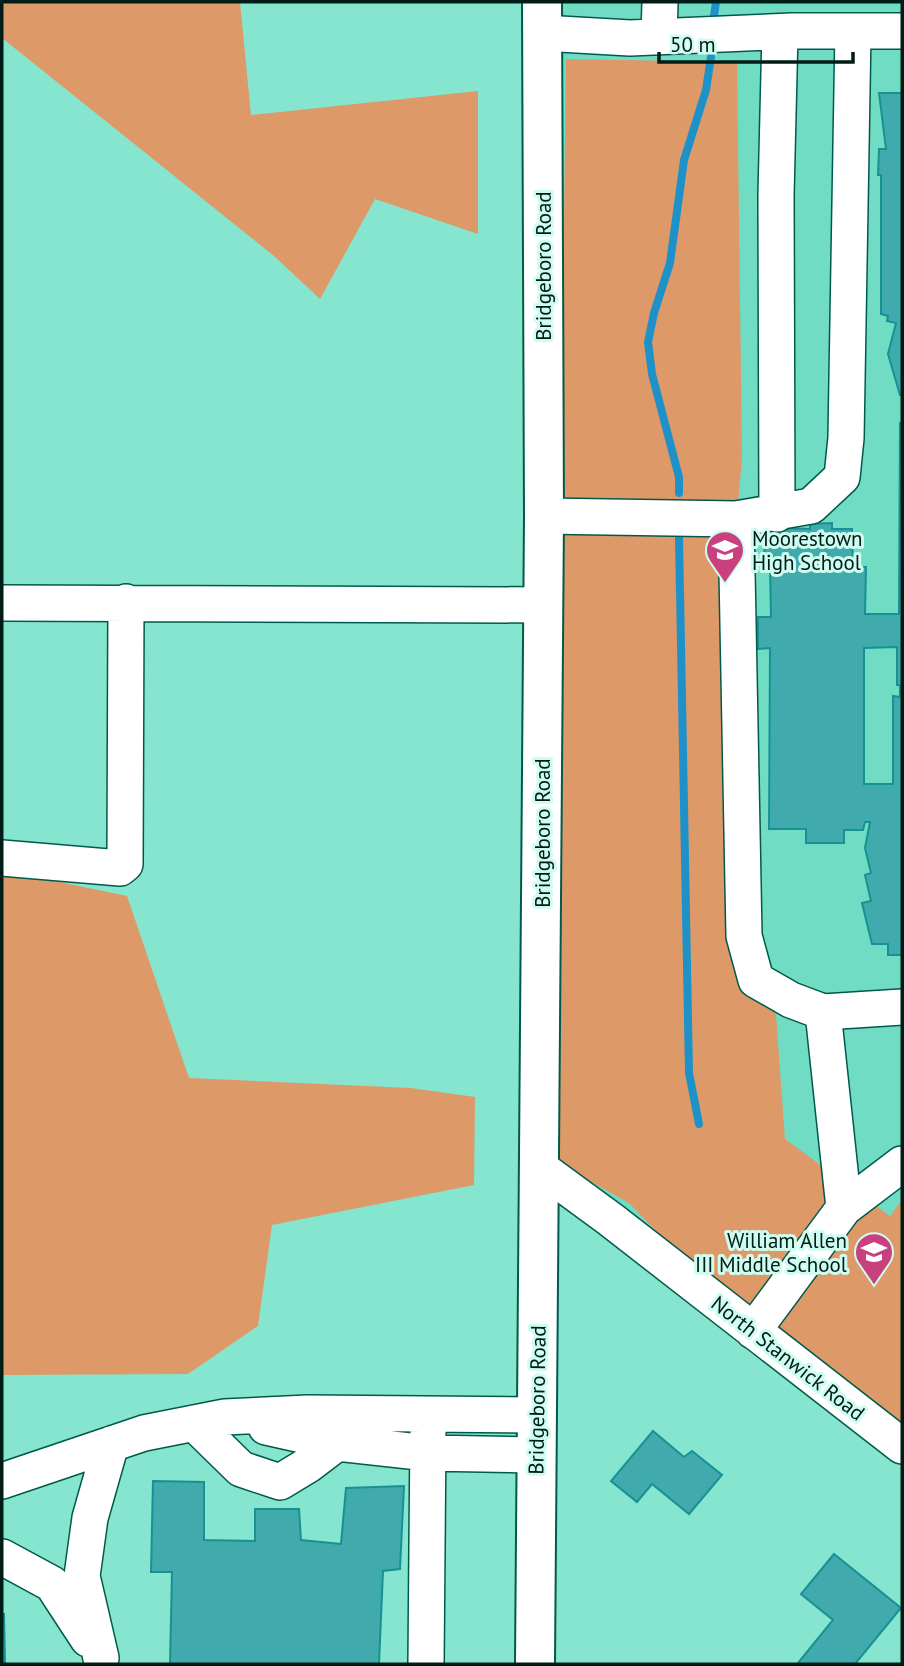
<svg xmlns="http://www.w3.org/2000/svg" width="904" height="1666" font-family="'PT Sans',sans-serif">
  <rect width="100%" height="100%" fill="#85e5ce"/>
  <path fill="#6fdcc3" d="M556,2h346v1444l-363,-279z"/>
  <path fill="#dd9a68" d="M2,2h238l11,113 227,-24v143l-103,-35 -55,100 -46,-43 -272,-218z
    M566,59l171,3 5,397 -13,141 -2,301 49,114 9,124 105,77 12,-16v251l-118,-88 -155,-160 -77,-43z
    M2,870l125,26 62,182 222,10 64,9 -1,88 -202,40 -14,101 -70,48 -186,1z"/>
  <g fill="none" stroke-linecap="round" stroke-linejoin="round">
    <path stroke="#1f91c9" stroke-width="8" d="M714,16l2,-14
      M679,493v-16l-27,-103 -4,-32 6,-29 16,-50 14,-103 22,-70 5,-33
      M679,538l10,535 10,51"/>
  </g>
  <path fill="#41aaac" stroke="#179194" stroke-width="2" fill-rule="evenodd" d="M879,93h23v302h-2l-12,-41 8,-31 -9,-2 1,-5 -7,-2v-139h-3l1,-26h7z
    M900,423h2v532h-14v-11h-16l-10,-41 9,-2 -6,-26 6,-2 -6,-25 5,-26h-5l-2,8h-19v13h-38v-14h-37l1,-181 -12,1v-32h13l-1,-51h-6l1,-34 15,-1v-3l30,1v-5l22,-1v6h20l1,38h13l-1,47h34zM897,647v38h3v12l-7,-1v88h-29v-136z
    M653,1431l31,26 8,-6 30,24 -33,39 -37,-30 -15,18 -26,-21z
    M153,1481l51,1v58l51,1v-32h44l2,31 40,4 5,-56 58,-2 -4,83 -17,2 -4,93h-209l2,-92h-21z
    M834,1554l67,54 -46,56h-55l-2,-1 35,-43 -32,-26z
    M2,1614h2l1,50h-3z"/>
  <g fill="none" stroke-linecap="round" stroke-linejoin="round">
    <defs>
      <path id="minor" d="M542,33l88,5 162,-7h110
        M659,37l1,-35
        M777,514l-1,-319 4,-163
        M544,516l192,3 75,-13 31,-29 4,-39 7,-407
        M736,519l8,417 12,44 35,20 32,12 79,-5
        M2,603l541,2
        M2,858l118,10 5,-4 1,-262
        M823,1012l21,196
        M539,1167l71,52 292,227
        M753,1331l91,-123 58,-44
        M194,1423l47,46 39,13 28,-17 29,-22 -2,-17
        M266,1427l71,16 91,10 108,2
        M2,1481l142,-48 81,-16 83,-4 229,2
        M2,1557l50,27 36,55
        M101,1658l-19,-82 8,-58 21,-74
        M426,1664l2,-233"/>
      <path id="major" d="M535,1664l9,-1148 -2,-514"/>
    </defs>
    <use href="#minor" stroke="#005a4c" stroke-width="38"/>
    <use href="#major" stroke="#005a4c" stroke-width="42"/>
    <use href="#minor" stroke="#fff" stroke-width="35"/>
    <use href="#major" stroke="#fff" stroke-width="38"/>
  </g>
  <defs>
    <symbol id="school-pin" viewBox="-11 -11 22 30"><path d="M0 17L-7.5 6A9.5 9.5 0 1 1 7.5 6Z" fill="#c8407d" stroke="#cffcf0"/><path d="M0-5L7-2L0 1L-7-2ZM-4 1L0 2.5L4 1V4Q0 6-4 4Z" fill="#fff"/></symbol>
  </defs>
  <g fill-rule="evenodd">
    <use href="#school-pin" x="703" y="528" width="44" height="60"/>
    <use href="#school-pin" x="852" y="1230" width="44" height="60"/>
  </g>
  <g text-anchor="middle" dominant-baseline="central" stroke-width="6" stroke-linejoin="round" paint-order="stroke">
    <g font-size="21" fill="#001c16" stroke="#cffcf0">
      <text transform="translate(543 266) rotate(-90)">Bridgeboro Road</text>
      <text transform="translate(542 833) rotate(-90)">Bridgeboro Road</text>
      <text transform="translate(788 1358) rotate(38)">North Stanwick Road</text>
      <text transform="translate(537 1400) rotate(-89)">Bridgeboro Road</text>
    </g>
    <g font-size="21" fill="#001c16" stroke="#cffcf0" text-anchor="start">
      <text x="752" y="538">Moorestown<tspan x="752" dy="24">High School</tspan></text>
      <text x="847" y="1240" text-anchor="end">William Allen<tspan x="847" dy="24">III Middle School</tspan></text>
    </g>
  </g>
  <rect width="904" height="1666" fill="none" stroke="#001c16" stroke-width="7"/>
  <path d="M659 52v10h194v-10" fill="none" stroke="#001c16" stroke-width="3.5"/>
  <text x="670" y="52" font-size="21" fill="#001c16" stroke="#cffcf0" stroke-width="5" paint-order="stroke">50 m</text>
</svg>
